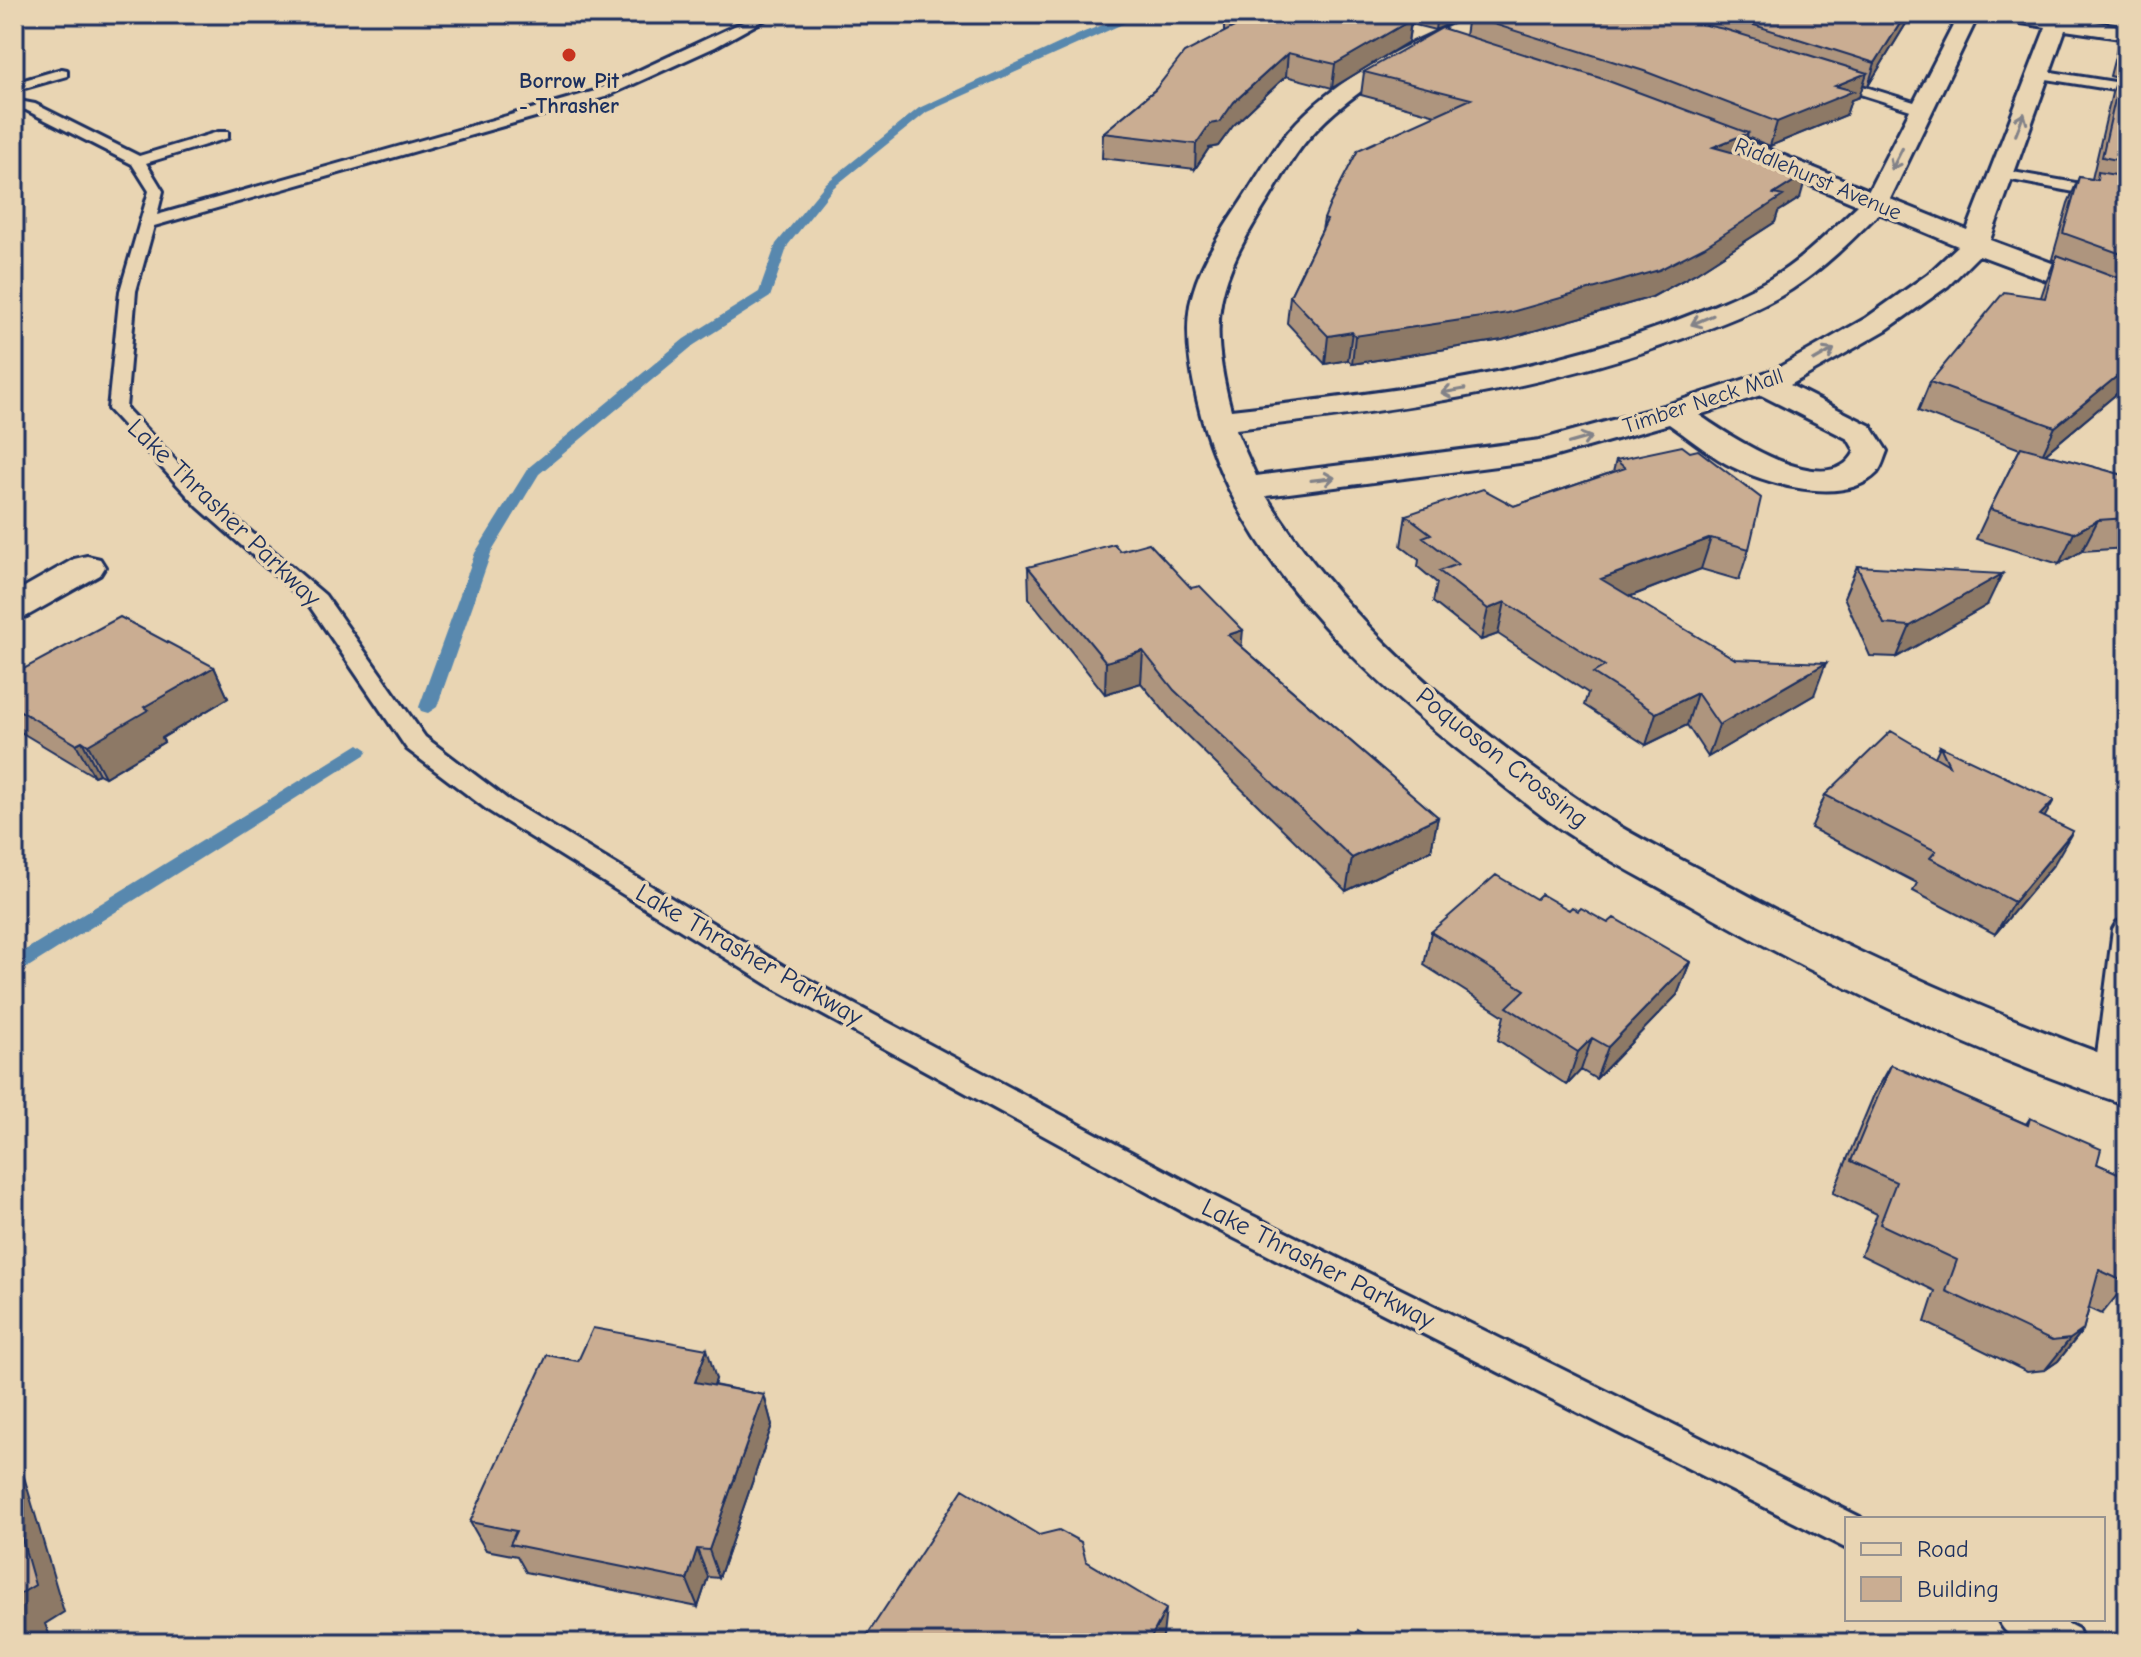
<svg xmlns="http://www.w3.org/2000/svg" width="2141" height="1657" font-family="'Comic Neue',sans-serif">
  <rect width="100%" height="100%" fill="#e9d5b3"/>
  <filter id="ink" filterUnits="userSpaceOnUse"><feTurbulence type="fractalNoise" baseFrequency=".0125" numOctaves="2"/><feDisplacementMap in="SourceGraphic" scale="16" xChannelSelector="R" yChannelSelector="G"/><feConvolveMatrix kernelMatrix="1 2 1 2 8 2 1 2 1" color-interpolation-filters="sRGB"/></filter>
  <g filter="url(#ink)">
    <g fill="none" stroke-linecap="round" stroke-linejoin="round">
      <path fill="#5988ae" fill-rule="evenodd" d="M1132,14h13l-218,98 -93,75 -46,58 -18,52 -76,48 -155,129 -48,79 -54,154 -9,6 -7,-2 -2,-4 56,-154 53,-85 156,-129 75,-47 17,-48 50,-61 93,-75 165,-76z
        M359,744l9,6 -2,4 -352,222v-19z"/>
      <defs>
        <path id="lane" d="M760,14h15l-60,33 -110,50 -451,129 -18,65 -10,117 86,91 113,96 100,142 82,62 285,172 421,225 647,321 2,2h-15v30l-656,-333 -419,-229 -283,-176 -82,-62 -98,-144 -111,-98 -90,-98 12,-118 29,-100 -17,-27 -106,-54 -12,-2v-8l21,4 104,52 79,-24h10v6l-82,25 17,28 -6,24 438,-124z
          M62,69l5,1v6l-53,15v-8z
          M2039,70l88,14v8l-93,-15v-6z
          M1830,76l97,30 2,3 -12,3 -92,-29 -2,-3z
          M2001,170l126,22v10l-131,-25 -2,-3z
          M2127,919c0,36 7,140 -7,168l-11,3 -11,-3 -4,-9 19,-149 4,-7z
          M1998,1619h61l19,10 6,14c-31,0 -72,9 -86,-24z"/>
        <path id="street" d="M1479,14h27l-3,4c-70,30 -146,63 -196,122 -16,19 -27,41 -40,62 -50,80 -60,115 -36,208 146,-16 289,-33 428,-83 37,-14 77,-29 111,-48 33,-19 61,-49 88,-74l-179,-75 -4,-5 4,-5h16l174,70 90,-176h20l-89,185 77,31 79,-203 -44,-7 -10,-6h79l-1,4 57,9v12l-62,-9 -75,210 137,51v19l-148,-55 -31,31 -62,44 -96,55 81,41 16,25c-3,7 -5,16 -10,22 -34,35 -115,10 -152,-10 -19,-11 -37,-26 -56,-39l-127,36 -276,36c82,130 206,235 335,319 39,25 82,45 122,67 130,71 265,131 404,181v42c-153,-51 -301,-123 -441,-203 -38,-21 -77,-41 -113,-65 -32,-20 -61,-45 -90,-68 -122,-95 -251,-214 -286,-370 -7,-31 -12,-63 -7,-94 7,-35 26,-65 45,-94 18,-26 33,-55 53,-79 49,-57 123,-90 191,-118zM1879,213l79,33 -30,28 -62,44 -90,51 -113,37 -123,34 -284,36 -19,-43 -1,-4c152,-18 301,-37 445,-90 37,-14 79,-29 111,-50 32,-21 60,-49 87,-76zM1761,395l87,44 7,12c-25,53 -127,-16 -156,-36z
          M87,556l13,3 5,8 -5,8 -73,41 -13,3v-26l60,-34z"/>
      </defs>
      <use href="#lane" stroke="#1b2f5e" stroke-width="6"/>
      <use href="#street" stroke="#1b2f5e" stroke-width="6"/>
      <use href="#lane" fill="#e9d5b3" fill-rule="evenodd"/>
      <use href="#street" fill="#e9d5b3" fill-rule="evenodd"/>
    </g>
    <path fill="#ae957e" stroke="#1b2f5e" stroke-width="2" d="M1238,14h233l-36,16 -24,-6 -3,18 -76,46 -46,-12 -53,50 -15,20 -9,2 -14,21 -93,-11 1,-25 121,-101v-13z
      M1473,14h439l-44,72 -5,-2 -4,13 -8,3 -5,15 -76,31 -23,-9 -5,18 58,43 -22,14 -3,10 -79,51 -44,24 -150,43 -150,24 -4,-4 -23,4 -38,-41 3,-27 32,-66 2,-11 112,-104 -75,-20 3,-23 101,-36 3,-20z
      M2127,14v371l-82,69 82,22v72l-45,3 -23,13 -83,-25 14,-30 30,-60 -102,-38 12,-29 111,-85 5,-15 9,-22 -3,-1 16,-56 11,-26 13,2 20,-86 6,-15 -8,-2 9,-35 7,-17h-2z
      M1616,460l133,89 -10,31 -38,-11 -72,28 106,62 79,36 -106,62 -21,-32 -41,20 -62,-40 4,-12 -90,-59 -17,6 -48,-38 4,-19 -19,-16 1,-7 -18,-14 5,-31 108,-9 99,-34z
      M1120,551l121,95 197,171 -7,33 -85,41 -173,-169 -32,-39 -36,11 -76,-96 -1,-31z
      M1857,566l130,39 -90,52 -27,-1 -26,-59z
      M214,667l14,31 -66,40 2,4 -59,35 -6,-3 -5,2 -80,-48v-54z
      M1940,746l104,71 10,47 -59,70 -82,-43 4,-8 -106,-55 14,-33 110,-38z
      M1536,899l33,11 9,1 30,12 82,39 -13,33 -81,84 -15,-9 -14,15 -69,-45 6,-24 -80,-51 7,-33z
      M1891,1065l135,59 4,-6 67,46 30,13v106l-25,31 -13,-6 -6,22 -25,31 -13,9 -18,2 -102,-50 10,-31 -74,-36 16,-41 -44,-21 40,-96z
      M578,1361l138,18 -2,6 50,10 8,30 -53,153 -11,-1 -10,30 -172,-35 -9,-16 -31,-6 -16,-28z"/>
    <path fill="#8d7966" stroke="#1b2f5e" stroke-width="2" d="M1437,14h34l-36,16z
      M1906,14h6l-44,72 7,-23z
      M1411,20l-3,22 -76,46 3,-24z
      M1288,53l-2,23 -53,50 -15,20 -9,2 -14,21 1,-25 14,-20z
      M1867,73l-8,24 -8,3 -5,15 -76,31 7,-24 58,-36z
      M1748,133l-7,25 -28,-11z
      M1807,173l-7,25 -22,14 -3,10 -79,51 -44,24 -150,43 -150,24 3,-28 419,-142z
      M1352,332l-4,28 -23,4 3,-28z
      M2127,368v17l-86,72 14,-30z
      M2098,520l-16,31 -23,13 15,-31z
      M1711,538l-10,31 -109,42 9,-32z
      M2002,574l-15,31 -90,52 13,-31z
      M1505,602l-7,32 -17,6 7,-31z
      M1243,630l-3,31 -12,-26z
      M1143,651l-2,32 -36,11 1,-32z
      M1826,663l-12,32 -106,62 11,-32z
      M214,667l14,31 -66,40 2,4 -59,35 -17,-32 56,-38z
      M1697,693l-10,32 -41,20 10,-32z
      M82,741l17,33 -5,2 -18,-32z
      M2054,800l-18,33 4,-18z
      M1438,817l-7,33 -85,41 6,-33z
      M2073,831l-19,33 -59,70 19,-32z
      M1690,962l-13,33 -81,84 12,-32z
      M1592,1038l-11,32 -14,15 11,-33z
      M2083,1330l-25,31 -13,9 25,-31z
      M707,1349l9,30 -12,33 -9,-30z
      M764,1395l8,30 -53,153 -10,-28z
      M14,1461l8,9 42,142 -19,12 5,12 -12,7h-24z
      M697,1549l11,28 -10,30 -11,-27z
      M1166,1609l-3,27 -3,7h-12z"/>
    <path fill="#caad92" stroke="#1b2f5e" stroke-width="2" d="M1238,14h147l26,6 -76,44 -47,-11 -54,49 -14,20 -10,2 -14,20 -93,-11 52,-43 29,-37 58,-30 -18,-4z
      M1473,14h181l70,15 143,44 -32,13 19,5 -77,31 -133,-51 -176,-55z
      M1714,14h192l-31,49 -143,-45z
      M2127,25v30l-7,-2z
      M1442,28l161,51 145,54 -35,14 94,26 -33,21 9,2 -79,51 -45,23 -151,43 -153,23 -3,-4 -24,4 -38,-40 37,-76 -3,-1 6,-15 28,-54 113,-51 -107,-27z
      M2122,69l5,1v92l-25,-5z
      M2098,172l29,5v79l-64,-23 16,-56 18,3z
      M2057,255l70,26v87l-72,59 -125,-45 74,-90 41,6z
      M1682,446l8,6 8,-2 63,48 -12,51 -38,-11 -110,41 134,80 91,4 -107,62 -22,-32 -41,20 -63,-40 12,-7 -100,-64 -17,7 -49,-38 19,-7 -35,-27 8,-3 -25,-19 77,-26 31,17 111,-38 -9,-8z
      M2021,447l106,29v42l-29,2 -24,13 -84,-24z
      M1149,543l42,45 9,-2 43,44 -15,5 210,182 -86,41 -178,-168 -31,-39 -37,11 -78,-95 86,-23 6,7z
      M1857,566l145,8 -92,52 -26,-2z
      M120,617l94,50 -70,40 4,3 -60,35 -6,-4 -6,3 -62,-37v-33z
      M1891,731l58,34 -9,-19 114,54 -14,15 33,16 -59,71 -84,-44 6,-7 -111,-56z
      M1496,875l40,24 5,-5 28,16 3,-3 6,4 3,-3 27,15 6,-5 76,44 -82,85 -16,-9 -14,14 -71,-45 18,-17 -94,-58z
      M1891,1065l137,60 2,-7 71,31 -4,15 30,13v106l-28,-13 -16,60 -13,9 -18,2 -106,-50 11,-31 -77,-36 16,-42 -45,-21z
      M593,1328l114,21 -12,33 69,13 -55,155 -12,-1 -10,31 -177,-36 6,-13 -46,-9 77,-167 31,6z
      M963,1489l76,46 20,-5 22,12 5,19 80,48 -18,34h-286z
      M14,1511l21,74 -20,12 5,12 -6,4z
      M1358,1630l22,13h-28z"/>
    <defs><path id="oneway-shaft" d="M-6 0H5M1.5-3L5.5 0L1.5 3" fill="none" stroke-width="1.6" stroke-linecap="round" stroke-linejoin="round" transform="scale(2)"/></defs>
    <g stroke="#828288">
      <use href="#oneway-shaft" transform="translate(2020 124) rotate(-69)"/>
      <use href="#oneway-shaft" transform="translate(1897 159) rotate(117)"/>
      <use href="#oneway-shaft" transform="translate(1702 320) rotate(157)"/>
      <use href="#oneway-shaft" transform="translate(1824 355) rotate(-30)"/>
      <use href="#oneway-shaft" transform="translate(1453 391) rotate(170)"/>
      <use href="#oneway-shaft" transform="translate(1580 440) rotate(-16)"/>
      <use href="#oneway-shaft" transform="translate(1323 479) rotate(-7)"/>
    </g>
  </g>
  <circle fill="#c8321e" stroke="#e9d5b3" stroke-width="3" cx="569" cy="55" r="8"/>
  <g text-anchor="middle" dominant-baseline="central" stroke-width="7" stroke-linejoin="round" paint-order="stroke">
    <g font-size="22" font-weight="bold" fill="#1b2f5e" stroke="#e9d5b3">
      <text x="569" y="81">Borrow Pit<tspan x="569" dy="25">- Thrasher</tspan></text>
    </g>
    <g font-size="22" fill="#1b2f5e" stroke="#e9d5b3">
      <text transform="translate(1818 179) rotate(23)">Riddlehurst Avenue</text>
      <text transform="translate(1703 401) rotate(-18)">Timber Neck Mall</text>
    </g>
    <g font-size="26" fill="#1b2f5e" stroke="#e9d5b3">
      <text transform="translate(224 513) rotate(44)">Lake Thrasher Parkway</text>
      <text transform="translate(1502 758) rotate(38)">Poquoson Crossing</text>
      <text transform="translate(749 955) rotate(30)">Lake Thrasher Parkway</text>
      <text transform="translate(1318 1264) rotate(27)">Lake Thrasher Parkway</text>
    </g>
  </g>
  <rect width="2141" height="1657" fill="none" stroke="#e9d5b3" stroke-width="48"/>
  <rect x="24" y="24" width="2093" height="1609" fill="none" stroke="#1b2f5e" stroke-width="3" filter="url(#ink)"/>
  <rect x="1845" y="1517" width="260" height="104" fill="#e9d5b3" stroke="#979391" stroke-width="2"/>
  <rect x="1861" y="1543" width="40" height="12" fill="#e9d5b3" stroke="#979391" stroke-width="2"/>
  <text x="1917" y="1557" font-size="24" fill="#1b2f5e">Road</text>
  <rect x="1861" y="1577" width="40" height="24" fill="#caad92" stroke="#979391" stroke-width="2"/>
  <text x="1917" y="1597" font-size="24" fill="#1b2f5e">Building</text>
</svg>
